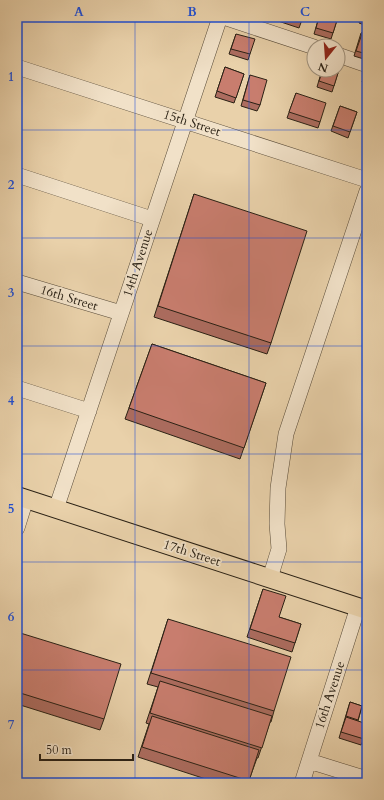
<svg xmlns="http://www.w3.org/2000/svg" width="384" height="800" font-family="Cardo,serif">
  <rect width="100%" height="100%" fill="#e9d1aa"/>
  <filter id="stains"><feTurbulence type="fractalNoise" baseFrequency=".005" numOctaves="4"/><feColorMatrix values="0 0 0 0 .2 0 0 0 0 .09 0 0 0 0 .02 0 0 0 .5 -.17"/></filter>
  <radialGradient id="worn" r=".72"><stop offset=".6" stop-color="#630" stop-opacity="0"/><stop offset="1" stop-color="#630" stop-opacity=".3"/></radialGradient>
  <g fill="none" stroke-linecap="round" stroke-linejoin="round">
    <defs>
      <path id="minor" d="M223,17l91,30
        M338,55l29,10
        M17,67l350,113
        M17,175l135,44
        M17,282l104,31
        M17,388l72,23
        M56,509l164,-492
        M17,528l9,-29
        M270,578l9,-29 -2,-25 1,-36 8,-54 81,-243
        M309,761l58,18
        M302,783l56,-176"/>
      <path id="major" d="M17,496l350,114"/>
    </defs>
    <use href="#minor" stroke="#594c3a" stroke-width="16"/>
    <use href="#major" stroke="#292014" stroke-width="20"/>
    <use href="#minor" stroke="#f1e1c8" stroke-width="15"/>
    <use href="#major" stroke="#e9d1aa" stroke-width="18"/>
  </g>
  <path fill="#ac6c5f" stroke="#292014" d="M276,17h27l-4,11 -24,-8z
    M319,17h19l-7,22 -17,-5z
    M361,17h6v9l-8,-3z
    M367,29v31l-13,-4 7,-23z
    M236,34l14,20 -2,6 -19,-6z
    M342,60l-10,32 -15,-5 5,-17z
    M225,67l19,7 -10,29 -19,-6z
    M366,70h1v14l-5,-2z
    M250,75l10,30 -3,6 -16,-5z
    M296,93l24,29 -2,6 -31,-10z
    M340,106l17,6 -9,26 -17,-7z
    M194,194l77,149 -4,11 -113,-37z
    M152,344l114,39 -26,76 -115,-40z
    M263,589l16,28 22,7 -9,28 -45,-15z
    M168,619l106,92 -3,11h-1l-12,36h-1l-9,25h-30l-80,-26 11,-33 -3,-1 12,-36 -11,-3z
    M17,632l87,87 -4,11 -83,-26z
    M350,702l12,4 -4,15 6,18 -3,6 -22,-7z"/>
  <path fill="#c87d6e" stroke="#292014" d="M286,17h17l-2,5z
    M319,17h19l-5,16 -17,-5z
    M361,17h6v2z
    M364,28l3,1v25l-11,-3z
    M236,34l19,5 -5,15 -19,-5z
    M338,59l4,1 -8,26 -15,-5 4,-11h15z
    M225,67l19,7 -8,24 -19,-7z
    M366,70h1v10l-4,-1z
    M250,75l17,5 -7,25 -17,-5z
    M296,93l30,10 -6,19 -31,-10z
    M340,106l17,6 -7,20 -17,-6z
    M194,194l113,37 -36,112 -113,-37z
    M152,344l114,39 -22,65 -115,-40z
    M263,589l23,7 -7,21 22,7 -6,19 -45,-14z
    M168,619l123,38 -17,54 -123,-38z
    M17,632l104,32 -17,55 -87,-27z
    M160,681l112,35 -10,32 -112,-35z
    M350,702l12,4 -4,14 -12,-4z
    M152,716l107,34 -10,31 -107,-34z
    M346,717l21,7v4l-3,11 -23,-7z"/>
  <path fill="none" stroke="#1d4ed8" stroke-width="1" stroke-opacity="0.55" d="M135,17v766M249,17v766M17,130h350M17,238h350M17,346h350M17,454h350M17,562h350M17,670h350"/>
  <g text-anchor="middle" dominant-baseline="central" stroke-width="3.5" stroke-linejoin="round" paint-order="stroke">
    <g font-size="13" fill="#292014" stroke="#f1e1c8">
      <text transform="translate(192 123) rotate(18)">15th Street</text>
      <text transform="translate(138 263) rotate(-72)">14th Avenue</text>
      <text transform="translate(69 298) rotate(17)">16th Street</text>
      <text transform="translate(192 553) rotate(18)">17th Street</text>
      <text transform="translate(330 695) rotate(-72)">16th Avenue</text>
    </g>
  </g>
  <rect width="384" height="800" fill="none" stroke="#e9d1aa" stroke-width="44"/>
  <g transform="translate(326 58) rotate(197)"><circle r="19" fill="#f1e1c8" stroke="#a19480"/>
  <path d="M0-3L7 15L0 10L-7 15Z" fill="#8f2418"/>
  <text y="-6" font-size="11" font-weight="bold" text-anchor="middle" fill="#292014">N</text>
  </g>
  <path d="M40 754v6h93v-6" fill="none" stroke="#292014" stroke-width="2"/>
  <text x="46" y="754" font-size="12" fill="#292014" stroke="#f1e1c8" stroke-width="3" paint-order="stroke">50 m</text>
  <rect x="22" y="22" width="340" height="756" fill="none" stroke="#1d4ed8" stroke-width="1.5"/>
  <g font-size="13" text-anchor="middle" font-weight="bold" fill="#1d4ed8">
    <text x="79" y="16">A</text>
    <text x="192" y="16">B</text>
    <text x="305" y="16">C</text>
    <text x="11" y="81">1</text>
    <text x="11" y="189">2</text>
    <text x="11" y="297">3</text>
    <text x="11" y="405">4</text>
    <text x="11" y="513">5</text>
    <text x="11" y="621">6</text>
    <text x="11" y="729">7</text>
  </g>
  <rect width="100%" height="100%" filter="url(#stains)"/>
  <rect width="100%" height="100%" fill="url(#worn)"/>
</svg>
